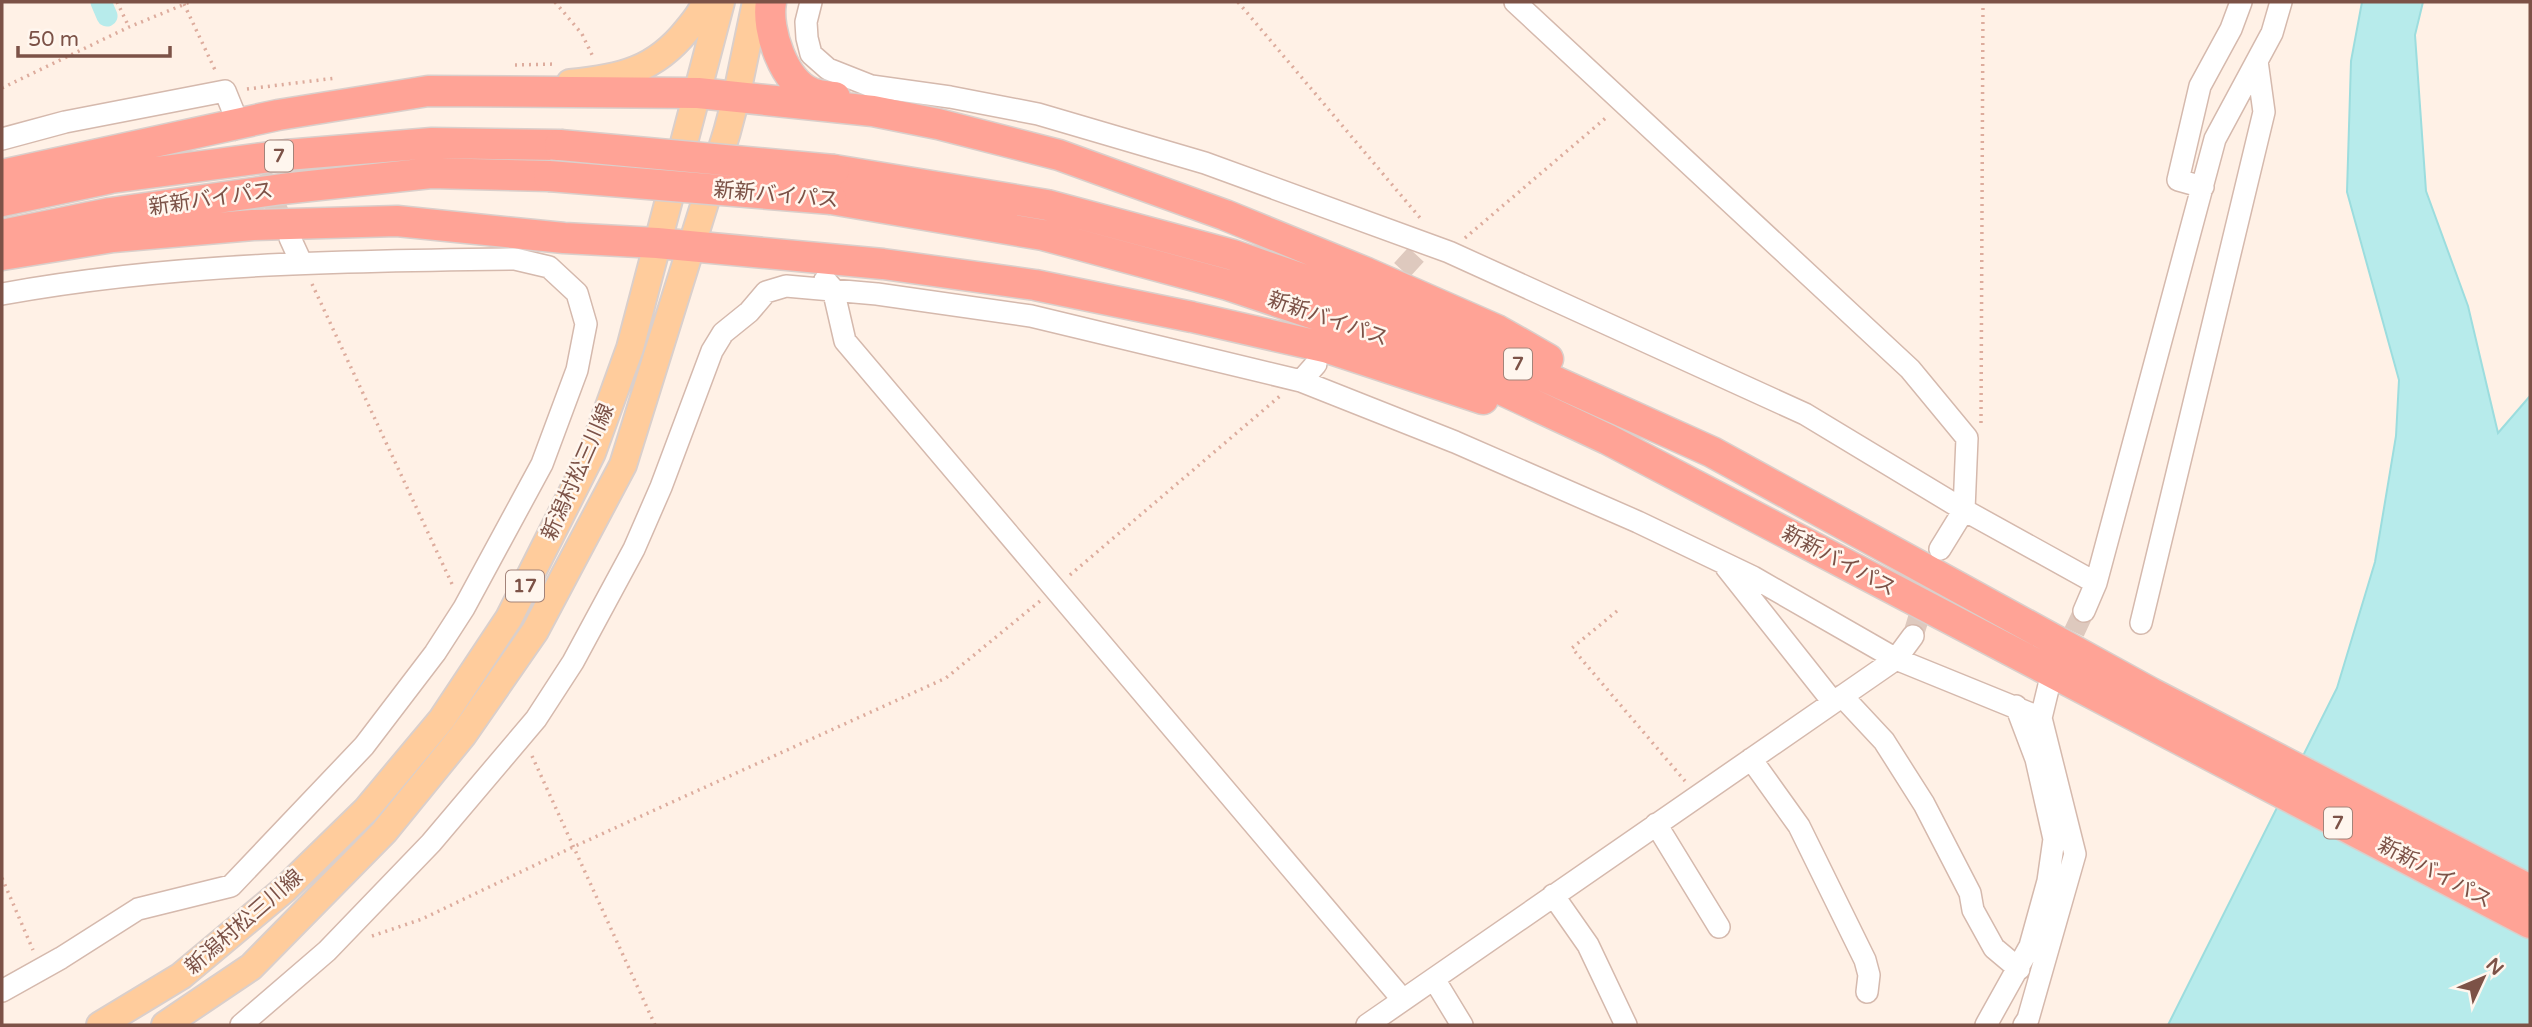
<svg xmlns="http://www.w3.org/2000/svg" width="2532" height="1027" font-family="'Varela Round','Noto Sans JP',sans-serif">
  <rect width="100%" height="100%" fill="#fff1e6"/>
  <path fill="#b7ebeb" stroke="#9cddde" stroke-width="2" d="M2362,2h61l-8,33 11,156 42,115 30,127 32,-37v629h-362l169,-337 38,-126 21,-126 3,-56 -52,-188 4,-131z"/>
  <g fill="none" stroke-linecap="round" stroke-linejoin="round">
    <path stroke="#b7ebeb" stroke-width="21" d="M101,2l6,14"/>
    <path stroke="#dec9be" stroke-width="21" stroke-dasharray="21 10" stroke-linecap="butt" d="M236,118l53,118
      M1381,293l41,-45
      M1913,636l23,-75
      M2061,660l23,-49"/>
    <defs>
      <path id="minor" d="M811,2l-5,20 1,16 4,16 17,15 43,17 79,11 88,17 167,49 244,89 356,162 159,96 132,73
        M1515,2l395,367 57,69 -3,72 -24,39
        M2,139l63,-17 160,-31 11,27
        M2203,187l-25,-7 22,-94 31,-57 10,-27
        M290,238l11,24
        M825,280l8,9 12,52 558,659
        M2,294c169,-31 342,-33 513,-35l34,8 28,26 9,31 -9,46 -35,94 -78,144 -29,45 -71,93 -133,140 -93,23 -77,49 -59,33
        M1301,381l15,-17
        M1726,567l107,135
        M2084,611l12,-28 119,-444 57,-106 9,-31
        M2141,623l123,-511 -7,-51
        M1842,696l42,45 40,63 46,89 3,17 21,38 25,21
        M1751,759l48,67 66,134 4,15 -2,17
        M1656,824l63,103
        M1553,895l35,50 38,80
        M1434,979l28,46
        M241,1025l86,-74 104,-108 105,-124 37,-57 61,-113 27,-62 51,-136 11,-18 26,-21 17,-20 20,-6 91,8 154,22 270,65 154,61 183,80 115,55 143,82 145,59
        M1367,1025l529,-366 17,-23
        M1986,1025l44,-79 18,-65 6,-42 -18,-80 -20,-53
        M2024,1025l4,-6 47,-165 -34,-136 8,-33"/>
      <path id="major" d="M570,83c51,-5 85,-13 117,-53 8,-10 15,-17 18,-28
        M100,1025l81,-49 104,-87 81,-79 76,-91 67,-101 83,-165 38,-105 91,-346
        M165,1025l86,-58 133,-135 79,-97 72,-104 88,-166 104,-333 9,-34 20,-96"/>
      <path id="highway" d="M771,2c-5,28 13,81 41,91 7,3 16,3 23,4
        M834,170l213,35 186,50 179,62 300,135 439,241 379,197
        M2,175l276,-60 150,-24 270,2 175,18 65,13 121,31 166,60 142,58 130,57 51,29
        M831,199l212,36 185,50 176,59 203,95 923,484
        M2,201l109,-23 175,-23 146,-12 128,2
        M2,235l108,-22 172,-24 149,-16 118,3
        M2,255l111,-18 140,-12 144,-4 167,17 93,5 226,21 152,21 157,32 136,31 155,51"/>
    </defs>
    <use href="#minor" stroke="#d5b9ad" stroke-width="24"/>
    <use href="#major" stroke="#dacfcb" stroke-width="30"/>
    <use href="#highway" stroke="#dacfcb" stroke-width="33"/>
    <path stroke="#ddac9d" stroke-width="3.5" stroke-dasharray="2 5" stroke-linecap="butt" d="M117,2l12,25
      M555,2l27,32 11,23
      M1238,2l183,217
      M184,4l32,68
      M515,65l41,-1
      M2,88l127,-61 61,-25
      M247,89l89,-11
      M1465,238l143,-122
      M312,284l140,300
      M1981,423l2,-421
      M1070,575l210,-179
      M1617,611l-45,37 113,133
      M532,756l123,269
      M2,878l31,72
      M372,936l50,-17 151,-72 373,-169 94,-77"/>
    <use href="#minor" stroke="#fff" stroke-width="21"/>
    <use href="#major" stroke="#ffcc9c" stroke-width="26"/>
    <use href="#highway" stroke="#ffa396" stroke-width="30"/>
    <defs>
      <path id="highway-bridge" d="M560,145l274,25
        M549,176l282,23"/>
    </defs>
    <use href="#highway-bridge" stroke="#dacfcb" stroke-width="33" stroke-linecap="butt"/>
    <use href="#highway-bridge" stroke="#ffa396" stroke-width="30"/>
  </g>
  <g text-anchor="middle" dominant-baseline="central" stroke-width="5" stroke-linejoin="round" paint-order="stroke">
    <g fill="#fff6ee" stroke="#a38379" stroke-width="2">
      <rect x="265" y="140.5" width="28" height="31" rx="5"/>
      <rect x="1504" y="348.5" width="28" height="31" rx="5"/>
      <rect x="506" y="570.5" width="38" height="31" rx="5"/>
      <rect x="2324" y="807.5" width="28" height="31" rx="5"/>
    </g>
    <g font-size="19" font-weight="bold" fill="#7c5247">
      <text x="279" y="156">7</text>
      <text x="1518" y="364">7</text>
      <text x="525" y="586">17</text>
      <text x="2338" y="823">7</text>
    </g>
    <g font-size="21" fill="#7c5247" stroke="#fff6ee">
      <text transform="translate(776 195) rotate(5)">新新バイパス</text>
      <text transform="translate(211 199) rotate(-8)">新新バイパス</text>
      <text transform="translate(1328 319) rotate(19)">新新バイパス</text>
      <text transform="translate(578 472) rotate(-66)">新潟村松三川線</text>
      <text transform="translate(1839 561) rotate(28)">新新バイパス</text>
      <text transform="translate(2435 873) rotate(28)">新新バイパス</text>
      <text transform="translate(244 922) rotate(-41)">新潟村松三川線</text>
    </g>
  </g>
  <rect width="2532" height="1027" fill="none" stroke="#7c5247" stroke-width="7"/>
  <g transform="translate(2483 978) rotate(46)" stroke="#fff6ee" stroke-width="5" paint-order="stroke">
  <path d="M0-5L12 26L0 18L-12 26Z" fill="#7c5247"/>
  <text y="-10" font-size="19" font-weight="bold" text-anchor="middle" fill="#7c5247">N</text>
  </g>
  <path d="M18 46v10h152v-10" fill="none" stroke="#7c5247" stroke-width="3.5"/>
  <text x="28" y="46" font-size="21" fill="#7c5247" stroke="#fff6ee" stroke-width="5" paint-order="stroke">50 m</text>
</svg>
